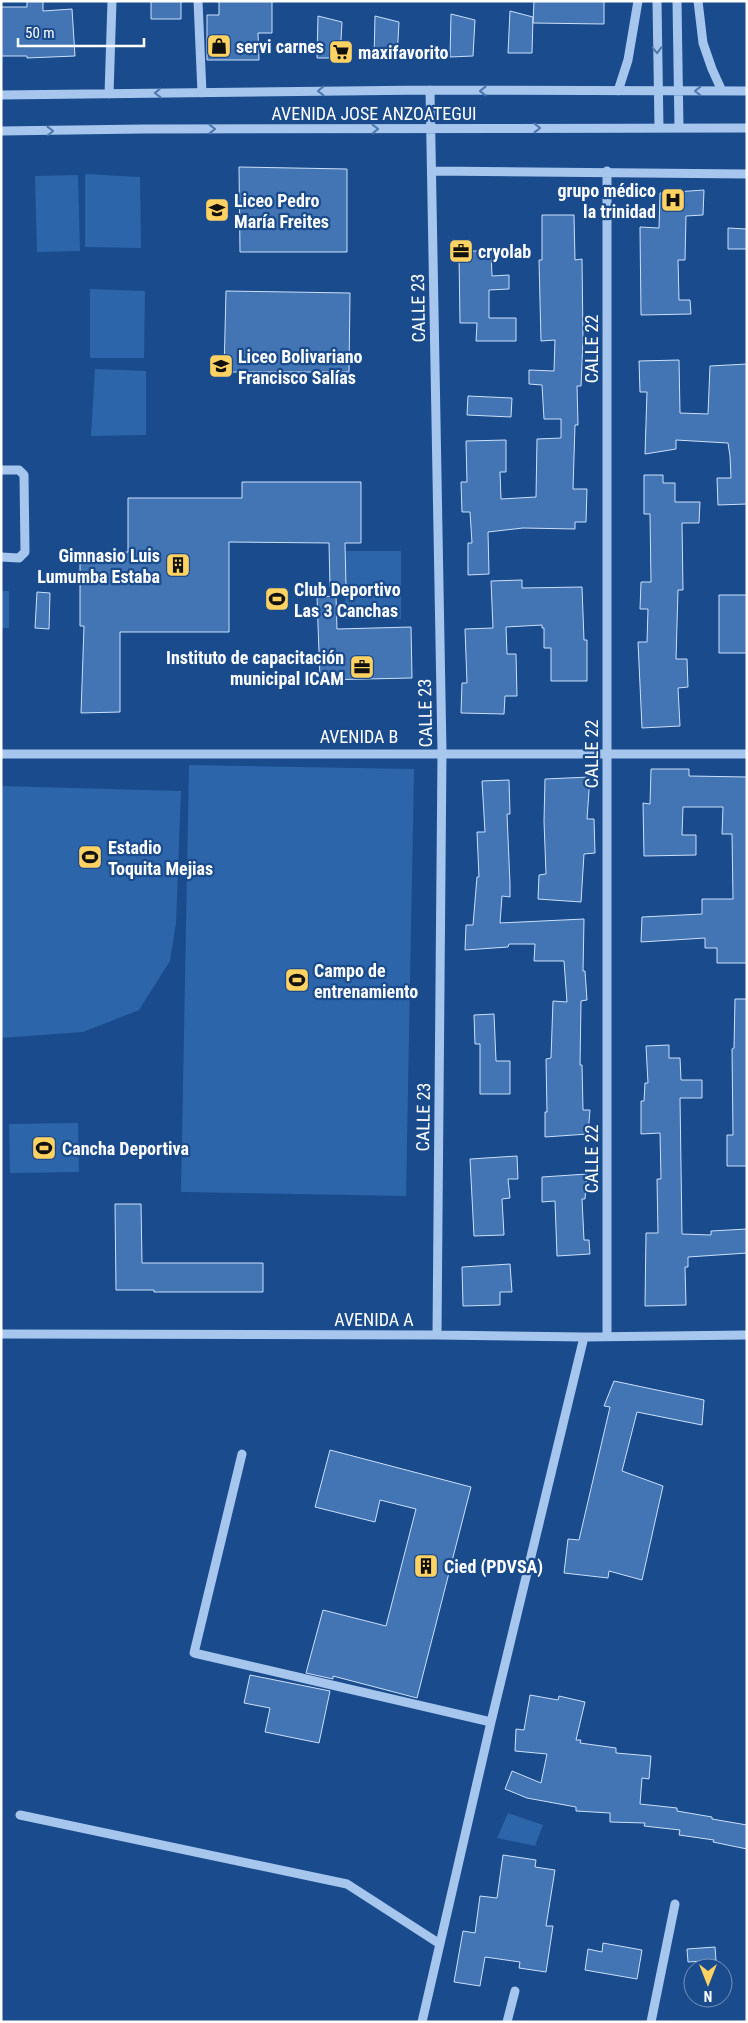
<svg xmlns="http://www.w3.org/2000/svg" width="748" height="2023" font-family="'Roboto Condensed',sans-serif">
  <rect width="100%" height="100%" fill="#1a4b8c"/>
  <path fill="#2d65aa" d="M85,174l55,3 1,71 -56,-1z
    M78,175l2,76 -43,1 -2,-76z
    M90,289l55,2 -1,67h-54z
    M95,369l51,2v64l-55,1z
    M346,551h55v68h-56z
    M1,591h8v37h-8z
    M189,765l225,4 -8,427 -225,-4z
    M1,786l180,5 -5,132 -6,38 -31,49 -56,22 -82,6z
    M78,1123l1,49 -69,1 -1,-49z
    M508,1813l35,12 -8,21 -38,-8z"/>
  <path fill="#4375b4" stroke="#cbe0fa" d="M27,1h16v10l29,-2 3,47 -48,2v-2h-26v-49h26z
    M151,1h30v18h-30z
    M219,1h53v32h-14l1,27h-52v-45h12z
    M534,1h70v23l-71,-1z
    M510,11l23,6 -1,36h-24z
    M451,14l24,6 -2,36 -23,1z
    M318,16l24,6 -2,36h-23z
    M375,16l24,6 -2,36h-23z
    M239,167l108,2v83h-107z
    M704,190l-1,25 -17,1 -1,44h-7l1,40h11l1,14 -50,1 -1,-88 19,1 1,-35z
    M542,215h32l1,45 7,-1 1,81 -2,46h-4l1,39h-3l-2,64h14l-1,33h-11v7l-52,-1 -35,4 1,42 -21,1v-32h4l-2,-31h-8l-1,-30h6l-1,-41 40,-1v32h-6l1,27 35,-2 1,-58 24,-1v-19h-17l-2,-34 -13,-1v-14l25,1 1,-31 -14,1 -2,-81h3z
    M728,228l19,1v20h-19z
    M491,250l1,26 17,-1v14l-20,1v28h27v23h-40l1,-18h-17l-1,-71z
    M226,291l124,2 -1,79h-125z
    M679,360l1,53 28,1 2,-48 37,-2v140l-29,1 -1,-27h14l-1,-22 -2,-13 -52,-3v9l-31,5 2,-62h-7l-1,-31z
    M468,396l44,2 -1,19 -44,-2z
    M644,475h19v8h12v19h25l-1,21h-17l1,67h-5l-2,69h11l1,28 -10,1 2,38 -38,2 -4,-86h9l1,-33h-8l1,-27h10l-1,-68h-6z
    M242,482h119v61h-16l1,44h-16l-1,-44 -100,-1v90h-109v80l-39,1 3,-87h-4v-72l48,-2v-54h114z
    M522,580v8l60,-1 2,53h3v41h-36v-33h-7v-20h-2v-3l-36,2 1,27h9l1,42h-12l-1,18 -43,-1 1,-30h5l-2,-54 28,-1 -2,-47z
    M37,592l13,1 -1,36 -14,-1z
    M719,595h28v58h-28z
    M336,596l1,33 74,-2 1,51 -92,2 -3,-83z
    M651,769h38v7l58,1v186h-30v-15h-12v-10l-64,4 1,-25 60,-3v-15h31l-1,-65h-10l1,-27h-40l-1,28h14v20l-52,1 -1,-53 7,1z
    M590,777l-3,42h7l1,34 -11,1 -3,48 -43,-3 1,-24 7,-1 -2,-53 1,-42z
    M509,780l1,34h-3l3,70v13l-8,-1 -2,27 84,-4 -1,52h2l2,29 -6,1 -1,64h2l1,45h7l-2,24 -43,3v-25h2l-1,-53 5,-1 2,-57 14,1 -3,-41h-30l1,-17h-26l-1,3 -43,3 1,-25h7l4,-48h2l-2,-45h8l-3,-51z
    M735,999h12v167h-20v-31h6l-1,-86 2,-1z
    M494,1014l2,47h14v33h-30v-50h-5l-1,-29z
    M669,1045v13h11l1,22h21v18h-22l2,136 29,1v-4l36,-2v24l-59,4v10h-3l1,38 -41,1 1,-73h12l-1,-54h4l-1,-46 -19,1v-33h3l1,-18h3l-2,-37z
    M517,1156l1,23h-10l2,19 -8,1 2,36 -30,1 -4,-77z
    M587,1174l-2,25h-3l2,41h5l1,14 -33,2 -2,-55 -13,1v-25z
    M115,1204h26l1,59h121v29h-109v-2h-38z
    M510,1264l2,28h-12v13l-37,1 -1,-39z
    M614,1381l90,19 -2,25 -65,-13 -15,59 41,15 -21,94 -33,-9 -1,7 -44,-5 4,-34 11,1 31,-133 -6,-1z
    M330,1450l141,37 -54,211 -84,-22v3l-27,-6 17,-63 63,16 30,-117 -36,-9 -5,22 -60,-15z
    M250,1675l80,16 -11,52 -54,-11 5,-24 -26,-5z
    M530,1695l28,5 1,-4 26,6 -9,38h5l-1,3 36,5v5l35,3 -2,23 -7,-1 -2,26 37,4v3l35,6v2l35,6v24l-34,-7 1,-2 -35,-5 1,-5 -36,-4 1,-3 -35,-1v-9l-34,-2v-4l-49,-9 -22,-9 7,-18 29,12 6,-29 -32,-3 1,-22 8,1z
    M503,1855l33,5 -1,7 20,3 -9,56h7l-7,46 -27,-4 1,-6 -35,-5 -5,29 -26,-4 9,-51 12,2 5,-37 17,2z
    M603,1943l39,7 -5,29 -52,-9 3,-21 14,3z
    M715,1947l1,13 -28,2 -1,-13z"/>
  <g fill="none" stroke-linecap="round" stroke-linejoin="round">
    <path stroke="#a6c6ed" stroke-width="9" d="M198,1l4,92
      M657,1l2,127
      M677,1l2,127
      M698,1l5,42 9,26 10,22
      M430,90l12,662 -5,583
      M618,91l10,-31 10,-59
      M109,94l3,-93
      M1,95l429,-5 317,1
      M1,131l142,-2 604,-1
      M432,171l315,3
      M607,171v1165
      M1,470h18l5,5 1,77 -6,6 -18,-1
      M1,754h746
      M1,1334l436,1 147,2 163,-2
      M242,1454l-48,199 297,69
      M20,1815l327,69 93,60
      M422,2022l69,-300 93,-385
      M507,2022l8,-31
      M651,2022l24,-118"/>
  </g>
  <defs><path id="oneway-chevron" d="M-2-3.5L2.5 0L-2 3.5" fill="none" stroke-width="1.6" stroke-linecap="round" stroke-linejoin="round" transform="scale(1.25)"/></defs>
  <g stroke="#4b76ae">
    <use href="#oneway-chevron" transform="translate(657 50) rotate(89)"/>
    <use href="#oneway-chevron" transform="translate(321 91) rotate(179)"/>
    <use href="#oneway-chevron" transform="translate(483 91) rotate(-180)"/>
    <use href="#oneway-chevron" transform="translate(698 91) rotate(-180)"/>
    <use href="#oneway-chevron" transform="translate(158 93) rotate(179)"/>
    <use href="#oneway-chevron" transform="translate(537 128)"/>
    <use href="#oneway-chevron" transform="translate(212 129)"/>
    <use href="#oneway-chevron" transform="translate(375 129)"/>
    <use href="#oneway-chevron" transform="translate(50 131) rotate(-1)"/>
  </g>
  <defs>
    <symbol id="shop-square" viewBox="-11 -11 22 22"><rect x="-9" y="-9" width="18" height="18" rx="4" fill="#ffd262" stroke="#1a4b8c"/><path d="M-5-2.5h2.3a2.7 3.5 0 0 1 5.4 0H5L5.5 6h-11ZM-1.5-2.5h3a1.5 2.3 0 0 0-3 0Z" fill="#111"/></symbol>
    <symbol id="supermarket-square" viewBox="-11 -11 22 22"><rect x="-9" y="-9" width="18" height="18" rx="4" fill="#ffd262" stroke="#1a4b8c"/><path d="M-6-5.5h2.5l.6 2H6L4.5 2H-2.5L-4.4-4H-6ZM-1.5 3.2a1.3 1.3 0 1 0 .1 0ZM3 3.2a1.3 1.3 0 1 0 .1 0Z" fill="#111"/></symbol>
    <symbol id="hospital-square" viewBox="-11 -11 22 22"><rect x="-9" y="-9" width="18" height="18" rx="4" fill="#ffd262" stroke="#1a4b8c"/><path d="M-5-5h3v3.5h4V-5h3V5h-3V1.5h-4V5h-3Z" fill="#111"/></symbol>
    <symbol id="school-square" viewBox="-11 -11 22 22"><rect x="-9" y="-9" width="18" height="18" rx="4" fill="#ffd262" stroke="#1a4b8c"/><path d="M0-5L7-2L0 1L-7-2ZM-4 1L0 2.5L4 1V4Q0 6-4 4Z" fill="#111"/></symbol>
    <symbol id="office-square" viewBox="-11 -11 22 22"><rect x="-9" y="-9" width="18" height="18" rx="4" fill="#ffd262" stroke="#1a4b8c"/><path d="M-6-3h4V-5.5h4V-3h4V5H-6ZM-1-4.5V-3h2v-1.5ZM-6 0V1H6V0Z" fill="#111"/></symbol>
    <symbol id="building-square" viewBox="-11 -11 22 22"><rect x="-9" y="-9" width="18" height="18" rx="4" fill="#ffd262" stroke="#1a4b8c"/><path d="M-4-6H4V6H1V3H-1V6H-4ZM-2.5-4.3h1.7v1.8h-1.7ZM.8-4.3h1.7v1.8H.8ZM-2.5-1h1.7V.8h-1.7ZM.8-1h1.7V.8H.8Z" fill="#111"/></symbol>
    <symbol id="stadium-square" viewBox="-11 -11 22 22"><rect x="-9" y="-9" width="18" height="18" rx="4" fill="#ffd262" stroke="#1a4b8c"/><path d="M0-5a6.5 5 0 1 0 0 10a6.5 5 0 1 0 0-10ZM-3.5-1.8h7v3.6h-7Z" fill="#111"/></symbol>
  </defs>
  <g fill-rule="evenodd">
    <use href="#shop-square" x="205" y="32" width="28" height="28"/>
    <use href="#supermarket-square" x="327" y="38" width="28" height="28"/>
    <use href="#hospital-square" x="659" y="186" width="28" height="28"/>
    <use href="#school-square" x="203" y="196" width="28" height="28"/>
    <use href="#office-square" x="447" y="237" width="28" height="28"/>
    <use href="#school-square" x="207" y="352" width="28" height="28"/>
    <use href="#building-square" x="164" y="551" width="28" height="28"/>
    <use href="#stadium-square" x="263" y="585" width="28" height="28"/>
    <use href="#office-square" x="348" y="653" width="28" height="28"/>
    <use href="#stadium-square" x="76" y="843" width="28" height="28"/>
    <use href="#stadium-square" x="283" y="966" width="28" height="28"/>
    <use href="#stadium-square" x="30" y="1134" width="28" height="28"/>
    <use href="#building-square" x="412" y="1552" width="28" height="28"/>
  </g>
  <g text-anchor="middle" dominant-baseline="central" stroke-width="4.5" stroke-linejoin="round" paint-order="stroke">
    <g font-size="18" font-weight="bold" fill="#fff" stroke="#1a4b8c" text-anchor="start">
      <text x="236" y="46">servi carnes</text>
      <text x="358" y="52">maxifavorito</text>
      <text x="656" y="190" text-anchor="end">grupo médico<tspan x="656" dy="21">la trinidad</tspan></text>
      <text x="234" y="200">Liceo Pedro<tspan x="234" dy="21">María Freites</tspan></text>
      <text x="478" y="251">cryolab</text>
      <text x="238" y="356">Liceo Bolivariano<tspan x="238" dy="21">Francisco Salías</tspan></text>
      <text x="160" y="555" text-anchor="end">Gimnasio Luis<tspan x="160" dy="21">Lumumba Estaba</tspan></text>
      <text x="294" y="589">Club Deportivo<tspan x="294" dy="21">Las 3 Canchas</tspan></text>
      <text x="344" y="657" text-anchor="end">Instituto de capacitación<tspan x="344" dy="21">municipal ICAM</tspan></text>
      <text x="108" y="847">Estadio<tspan x="108" dy="21">Toquita Mejias</tspan></text>
      <text x="314" y="970">Campo de<tspan x="314" dy="21">entrenamiento</tspan></text>
      <text x="62" y="1148">Cancha Deportiva</text>
      <text x="444" y="1566">Cied (PDVSA)</text>
    </g>
    <g font-size="18" fill="#fff" stroke="#1a4b8c">
      <text x="374" y="113">AVENIDA JOSE ANZOATEGUI</text>
      <text transform="translate(418 308) rotate(-91)">CALLE 23</text>
      <text transform="translate(591 349) rotate(-90)">CALLE 22</text>
      <text transform="translate(425 713) rotate(-91)">CALLE 23</text>
      <text x="359" y="736">AVENIDA B</text>
      <text transform="translate(591 754) rotate(-90)">CALLE 22</text>
      <text transform="translate(423 1117) rotate(-89)">CALLE 23</text>
      <text transform="translate(591 1159) rotate(-90)">CALLE 22</text>
      <text x="374" y="1319">AVENIDA A</text>
    </g>
  </g>
  <rect width="748" height="2023" fill="none" stroke="#ffffff" stroke-width="5"/>
  <g transform="translate(708 1983) rotate(180)"><circle r="24" fill="#1a4b8c" stroke="#7693ba"/>
  <path d="M0-4L9 19L0 12L-9 19Z" fill="#ffd262"/>
  <text y="-8" font-size="14" font-weight="bold" text-anchor="middle" fill="#ffffff">N</text>
  </g>
  <path d="M18 38v8h126v-8" fill="none" stroke="#ffffff" stroke-width="2.5"/>
  <text x="25" y="38" font-size="15" fill="#ffffff" stroke="#1a4b8c" stroke-width="4" paint-order="stroke">50 m</text>
</svg>
